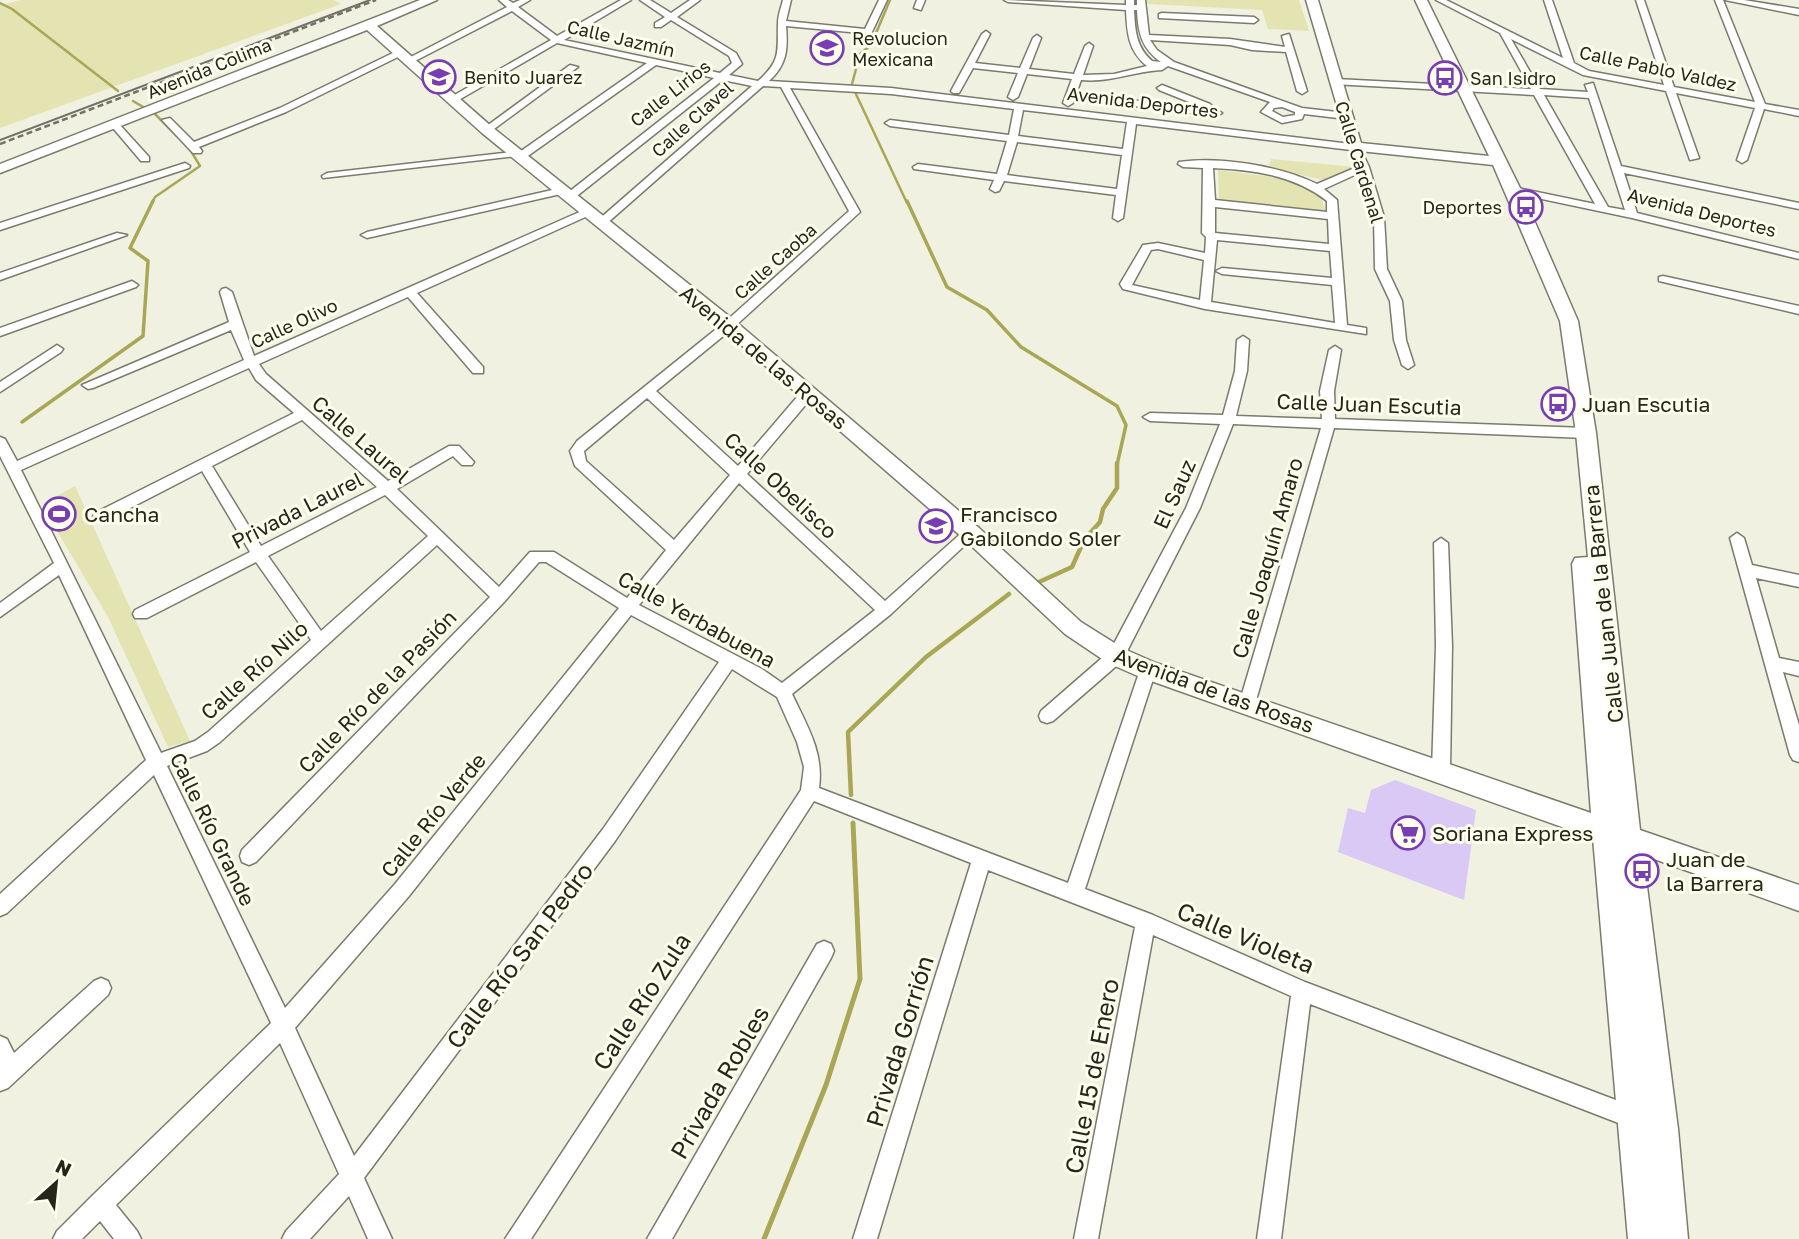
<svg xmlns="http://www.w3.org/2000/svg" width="1799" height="1239" font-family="'Golos Text',sans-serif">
  <rect width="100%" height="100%" fill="#f0f1e0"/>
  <path fill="#e3e4b1" d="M21,0h313l7,4 -341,124v-123z
    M1146,0h153l10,31 -41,-2 -6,-19 -114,-6z
    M1271,159l83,8 -32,13 -53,-13z
    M1218,170l77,10 25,13 6,20 -107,-11z
    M75,486l115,255 -22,6 -60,-130 -51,-86h-2l-11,-28z"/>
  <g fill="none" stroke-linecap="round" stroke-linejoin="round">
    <path stroke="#a9a756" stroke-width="2.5" d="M0,3l12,6 106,82
      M852,84l8,-30 11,-9 19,-45
      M855,92l52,111
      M133,101l22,13 21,21
      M152,203l3,-6 45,-31 -12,-20"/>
    <path stroke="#a9a756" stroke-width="3.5" d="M907,201l40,86 40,23 34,37 96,59 9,19 -9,40
      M22,422l121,-86 5,-75 -18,-13 23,-47"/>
    <path stroke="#a9a756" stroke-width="4.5" d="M1039,582l33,-15 12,-27 16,-18 3,-13 14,-21v-25
      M851,795l-3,-63 78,-75 83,-63"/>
    <path stroke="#a9a756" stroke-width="5" d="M764,1239l62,-154 34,-106 -7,-156"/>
  </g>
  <path fill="#dac9f5" d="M1395,780l81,30 -12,90 -126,-48 10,-44 17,5 6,-23z"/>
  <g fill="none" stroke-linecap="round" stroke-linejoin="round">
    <defs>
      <path id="street" d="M499,0h9l5,3 7,-3h10l-12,7 39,29 64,-36h10l-67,40 156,33 12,-10 -3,-7 -58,-36 -10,7h-6v-4l10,-6 -25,-17h10l21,13 19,-13h10l-23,17 59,36 6,11 -13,11 29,6c24,-21 19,-30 20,-58 0,-8 3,-15 5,-23h8l-5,21 79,8 14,-29h8l-16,34 -85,-8c2,23 1,39 -17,55l122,7 468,57 10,22 15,50 3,52 15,32 4,39 8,25 -6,4 -6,-4 -8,-25 -4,-39 -15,-32 -1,-52 -15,-44 -35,16 13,11 10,125 19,3v6l-161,-25 -82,-20 -3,-5 23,-39 15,-2 47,10 1,-16 -4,-4 1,-65 -20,-1 -5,-3 1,-2c41,-6 101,4 138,22l40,-17 -6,-17 -215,-26 -13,94 -5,3 -5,-3 3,-23 -112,-14 -5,10 -4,1 -5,-3 4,-9 -80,-11 -1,-2 5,-3 79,10 10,-33 -117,-15 -5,-3 5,-3 119,15 5,-26 -123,-15 -101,-6 70,124 -127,116 -77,63 82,75 65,-76h10v6l-66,78 138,127 81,-72 5,-1 7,5 -87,81 -99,80c15,32 32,58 27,94l249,95 72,-213 2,-5h12l2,5 -71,219 68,26 152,67 337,128 3,8 -3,8 -8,3 -324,-125 -29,235h-24l34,-243 -138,-61 -55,304h-24l61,-312 -147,-57 -111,369h-24l118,-376 -157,-62 -283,438h-26l296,-449 3,-23 -7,-25 -20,-45 -45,-28 -117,172 -251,337 28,61h-24l-19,-43 -39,43h-28l4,-8 53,-57 -59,-131 -164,162 21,26 4,8h-27l-14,-18 -18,18h-29l4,-8 35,-35 179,-173 -117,-248 -147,138 -7,3v-22l146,-134 -87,-185 -59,42v-14l54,-40 -54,-107v-19l5,2 12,22 227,-101 -13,-30 -138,58 -5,1 -6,-4 147,-63 -9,-30 2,-3 4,-1 6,4 22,64 330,-146h8v4l-175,79 66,74v6h-10l-65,-76 -149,67 7,10 122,107 61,-35h10l15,16 -2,3h-10l-9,-9 -56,33 102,98 31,-35h24l73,46 39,-48 -91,-84 -5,-15 7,-10 148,-119 124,-111 -68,-124 -18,-1 -158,139h-8v-4l155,-135 -29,-6 -150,119h-8v-4l149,-117 -58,-13 -131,93 -9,-2 -193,22 -1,-2 5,-3 194,-22 126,-88 -90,-20 -100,58h-6v-4l100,-57 -39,-29 -99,51 -8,-2 102,-53zM1023,110l104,12 -4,27 -105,-13zM1017,142l105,13 -5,34 -110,-14zM1213,168c41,2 81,7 114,33v11l-112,-12zM1215,207l113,12 1,25 -114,-11zM1217,240l113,11 2,27 -110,-10 -6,3 6,3 110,11 3,38 -124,-21zM1158,249l46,11 -4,40 -68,-15 19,-35zM249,368l7,12 38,33 -199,100 -2,4 7,5 5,-1 97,-50 48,81 -115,58 -2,4 2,4h12l109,-56 55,78 -103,92 -13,9 -34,12 -140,-283zM647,398l83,77 -56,65 -88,-79 -2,-10zM302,420l75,67 -116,59 -49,-80zM739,483l136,127 -93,73 -20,-14 -123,-64zM385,495l43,41 -107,95 -53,-75zM437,545l53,52 -248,253 -2,6 2,6 7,3 7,-3 249,-261 34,-39h7l73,46 -224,276 -110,124 -118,-242 40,-15 13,-9zM631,615l88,47 -116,167 -249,327 -59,-128 114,-132z
        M917,0h8l-4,10 -7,-2z
        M1004,0l122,5v-5h8v5h3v-5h8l4,35 81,4 55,8 -3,-11 7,-2 18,57 -5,3 -5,-3 -11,-39 -34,-2 -22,-5 -80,-5 7,10 17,12 128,46 44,5 5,3 -5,3 -42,-5 -2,5 -20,4 -21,-11 9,-10 -102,-36 -6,4c-27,1 -52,13 -81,10l-8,23 -5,3 -5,-3 9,-24 -45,-5 -9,23 -5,3 -5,-3 10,-24 -45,-5 -14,25h-6l-2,-2 31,-57 4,-3 4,3 -15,29 45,5 13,-30 4,-3 4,3 -12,31 45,5 11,-28 4,-3 4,3 -10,29 31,-1 33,-8c-19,-15 -20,-34 -21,-56l-118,-8zM1134,10h3c1,23 5,39 24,52l-9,-1c-16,-14 -17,-31 -18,-51zM1282,107l13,5v3l-12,2 -11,-6 2,-3z
        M1436,0h10l117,58 -19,-58h8l22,63 15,8 75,14 -28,-85h8l30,87 81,15 -40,-102h8l42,104 34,6v6l-35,-7 -17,51 -5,3 -5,-3 18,-52 -79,-15 23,65 -9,2 -24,-69 -83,-16 -72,-36 29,50 48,3 -3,-7 8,-2 28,83 178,37v6l-175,-36 13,40 162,40v6l-167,-41 -123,-26v-4l4,-1 82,17 -61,-109 -201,-11v-4l3,-1 195,10 -31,-56zM1544,95l45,3 36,112 -17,-3z
        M1725,0h19l55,9v6z
        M1162,13l92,4 4,3 -4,3 -95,-5v-4z
        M401,49l3,1v4l-118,58 -87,35 3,4 -1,2h-8l-31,-33 8,-2 24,24 86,-34z
        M570,65l8,2 -88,65h-6v-4z
        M1162,85l48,19 2,2 -8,2 -45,-18 -2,-2z
        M1105,97l112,13 5,3 -5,3 -115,-14v-4z
        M113,124h6l30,33v4h-8l-28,-33z
        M185,163l5,3 -1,2 -189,62v-7z
        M561,188l4,1v4l-198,45 -6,-3 6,-3z
        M117,233l10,2 -127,45v-7z
        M1663,276l136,30v8l-140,-33v-4z
        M132,281l6,4 -2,2 -136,49v-8z
        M1243,336l6,4 -2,31 -11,45 86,3 -2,-28 9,-41 6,-4 6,4 -7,41 1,28 251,9 7,5 -7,5 -252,-10 -79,276 -2,5 -6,2 -6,-2 -2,-5 82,-276 -88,-4 -33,84 -78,153 -69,60 -6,2 -6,-2 -2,-5 2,-5 69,-60 76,-143 34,-84 -70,-3 -7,-4 7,-4 73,2 12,-44 2,-31z
        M57,345l6,4 -2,3 -61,40v-10z
        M1737,533l7,5 8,27 47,10v12l-43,-9 23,80 20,4v14l-16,-4 16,53v37l-6,-2 -3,-5 -60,-217z
        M1441,538l7,5 4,103 -2,125 -3,5 -6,3 -6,-3 -3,-5 4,-125 -2,-103z
        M824,941l7,3 3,7 -3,7 -159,281h-25l170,-295z
        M101,978l7,3 3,7 -3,7 -100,93 -8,3v-55l7,3 7,14 80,-72z"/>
      <path id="secondary" d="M420,0h17l-60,26 115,101 243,194 244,207 102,94 43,27 32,14 435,150 -19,-249 3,-6 13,-1 -12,-124 -16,-112 -67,-156 -143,-15 -44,-150h12l43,143 128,13 -74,-156h12l94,190 57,131 18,112 44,397 159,55v26l-156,-56 35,274 10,110h-60l-35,-401 -453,-161 -32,-14 -43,-29 -102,-96 -240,-209 -241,-196 -115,-103 -367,143v-9z"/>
    </defs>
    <use href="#street" stroke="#7b7b6c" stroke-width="3"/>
    <use href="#secondary" stroke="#7b7b6c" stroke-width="3"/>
    <use href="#street" fill="#fff" fill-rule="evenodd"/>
    <use href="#secondary" fill="#fff" fill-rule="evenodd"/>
    <path stroke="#717167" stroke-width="2" d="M0,140l370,-140"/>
    <path stroke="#717167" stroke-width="2.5" stroke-dasharray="6 3.5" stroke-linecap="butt" d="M0,144l376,-144"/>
  </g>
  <defs>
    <symbol id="school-ring" viewBox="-11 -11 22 22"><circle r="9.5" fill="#fefeed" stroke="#783db3" stroke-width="1.5"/><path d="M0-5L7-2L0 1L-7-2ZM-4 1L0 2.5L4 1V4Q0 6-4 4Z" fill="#783db3"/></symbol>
    <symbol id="bus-ring" viewBox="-11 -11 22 22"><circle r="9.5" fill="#fefeed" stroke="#783db3" stroke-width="1.5"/><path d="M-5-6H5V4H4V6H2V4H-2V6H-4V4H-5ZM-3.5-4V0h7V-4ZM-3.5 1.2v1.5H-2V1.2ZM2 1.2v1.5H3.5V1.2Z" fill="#783db3"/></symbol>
    <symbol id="stadium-ring" viewBox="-11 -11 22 22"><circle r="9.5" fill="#fefeed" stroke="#783db3" stroke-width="1.5"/><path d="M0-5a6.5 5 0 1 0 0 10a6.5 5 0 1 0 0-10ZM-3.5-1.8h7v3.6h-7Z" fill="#783db3"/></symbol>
    <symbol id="supermarket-ring" viewBox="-11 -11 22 22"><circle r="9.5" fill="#fefeed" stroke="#783db3" stroke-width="1.5"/><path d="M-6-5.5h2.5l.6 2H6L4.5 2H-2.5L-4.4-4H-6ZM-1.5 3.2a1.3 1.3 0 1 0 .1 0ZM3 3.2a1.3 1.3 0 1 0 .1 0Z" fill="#783db3"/></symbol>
  </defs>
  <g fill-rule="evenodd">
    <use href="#school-ring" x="808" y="29" width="38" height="38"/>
    <use href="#school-ring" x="420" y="58" width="38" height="38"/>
    <use href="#bus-ring" x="1426" y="59" width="38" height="38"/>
    <use href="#bus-ring" x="1507" y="188" width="38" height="38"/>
    <use href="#bus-ring" x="1539" y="385" width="38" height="38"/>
    <use href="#stadium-ring" x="40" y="495" width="38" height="38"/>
    <use href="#school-ring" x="917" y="507" width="38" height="38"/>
    <use href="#supermarket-ring" x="1389" y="814" width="38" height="38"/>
    <use href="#bus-ring" x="1623" y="852" width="38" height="38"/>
  </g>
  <g text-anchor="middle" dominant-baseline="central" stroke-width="6" stroke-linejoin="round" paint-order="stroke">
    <g font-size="18" fill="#26261f" stroke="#fefeed">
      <text transform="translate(621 38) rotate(13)">Calle Jazmín</text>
      <text transform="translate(209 68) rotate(-22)">Avenida Colima</text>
      <text transform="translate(1658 68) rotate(12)">Calle Pablo Valdez</text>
      <text transform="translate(670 93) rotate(-38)">Calle Lirios</text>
      <text transform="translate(1143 102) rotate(7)">Avenida Deportes</text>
      <text transform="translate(692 119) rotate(-42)">Calle Clavel</text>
      <text transform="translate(1360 162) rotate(73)">Calle Cardenal</text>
      <text transform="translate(1702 212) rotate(14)">Avenida Deportes</text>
      <text transform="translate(775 261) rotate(-42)">Calle Caoba</text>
      <text transform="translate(294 323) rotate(-25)">Calle Olivo</text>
    </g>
    <g font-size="18" fill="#26261f" stroke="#fefeed" text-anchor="start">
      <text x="852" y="38">Revolucion<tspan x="852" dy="21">Mexicana</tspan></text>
      <text x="464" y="77">Benito Juarez</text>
      <text x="1470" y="78">San Isidro</text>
      <text x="1502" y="207" text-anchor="end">Deportes</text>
    </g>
    <g font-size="21" fill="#26261f" stroke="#fefeed">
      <text transform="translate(764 357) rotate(40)">Avenida de las Rosas</text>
      <text transform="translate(1369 404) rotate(2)">Calle Juan Escutia</text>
      <text transform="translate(361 439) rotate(41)">Calle Laurel</text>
      <text transform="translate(781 485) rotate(43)">Calle Obelisco</text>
      <text transform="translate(1174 494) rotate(-66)">El Sauz</text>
      <text transform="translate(297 510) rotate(-27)">Privada Laurel</text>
      <text transform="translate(1267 558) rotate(-74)">Calle Joaquín Amaro</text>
      <text transform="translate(1603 604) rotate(-96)">Calle Juan de la Barrera</text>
      <text transform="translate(697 619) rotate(29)">Calle Yerbabuena</text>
      <text transform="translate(254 670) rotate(-42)">Calle Río Nilo</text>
      <text transform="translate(1214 690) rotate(20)">Avenida de las Rosas</text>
      <text transform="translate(377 691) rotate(-46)">Calle Río de la Pasión</text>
      <text transform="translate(433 815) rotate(-51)">Calle Río Verde</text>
      <text transform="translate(213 829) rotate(64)">Calle Río Grande</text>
    </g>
    <g font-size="21" fill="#26261f" stroke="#fefeed" text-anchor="start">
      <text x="1582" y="404">Juan Escutia</text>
      <text x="84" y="514">Cancha</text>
      <text x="960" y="514">Francisco<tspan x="960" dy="24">Gabilondo Soler</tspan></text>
      <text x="1432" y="833">Soriana Express</text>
      <text x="1666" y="859">Juan de<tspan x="1666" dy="24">la Barrera</tspan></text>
    </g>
    <g font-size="24" fill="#26261f" stroke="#fefeed">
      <text transform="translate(1246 937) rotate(23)">Calle Violeta</text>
      <text transform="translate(519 955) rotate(-53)">Calle Río San Pedro</text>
      <text transform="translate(641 1001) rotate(-57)">Calle Río Zula</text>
      <text transform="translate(899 1041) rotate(-73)">Privada Gorrión</text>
      <text transform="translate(1091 1076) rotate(-79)">Calle 15 de Enero</text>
      <text transform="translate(719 1082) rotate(-60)">Privada Robles</text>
    </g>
  </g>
  <g transform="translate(56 1183) rotate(27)" stroke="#fefeed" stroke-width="5" paint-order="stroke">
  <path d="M0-5L12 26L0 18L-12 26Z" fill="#26261f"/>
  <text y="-10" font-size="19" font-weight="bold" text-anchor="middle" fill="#26261f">N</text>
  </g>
</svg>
